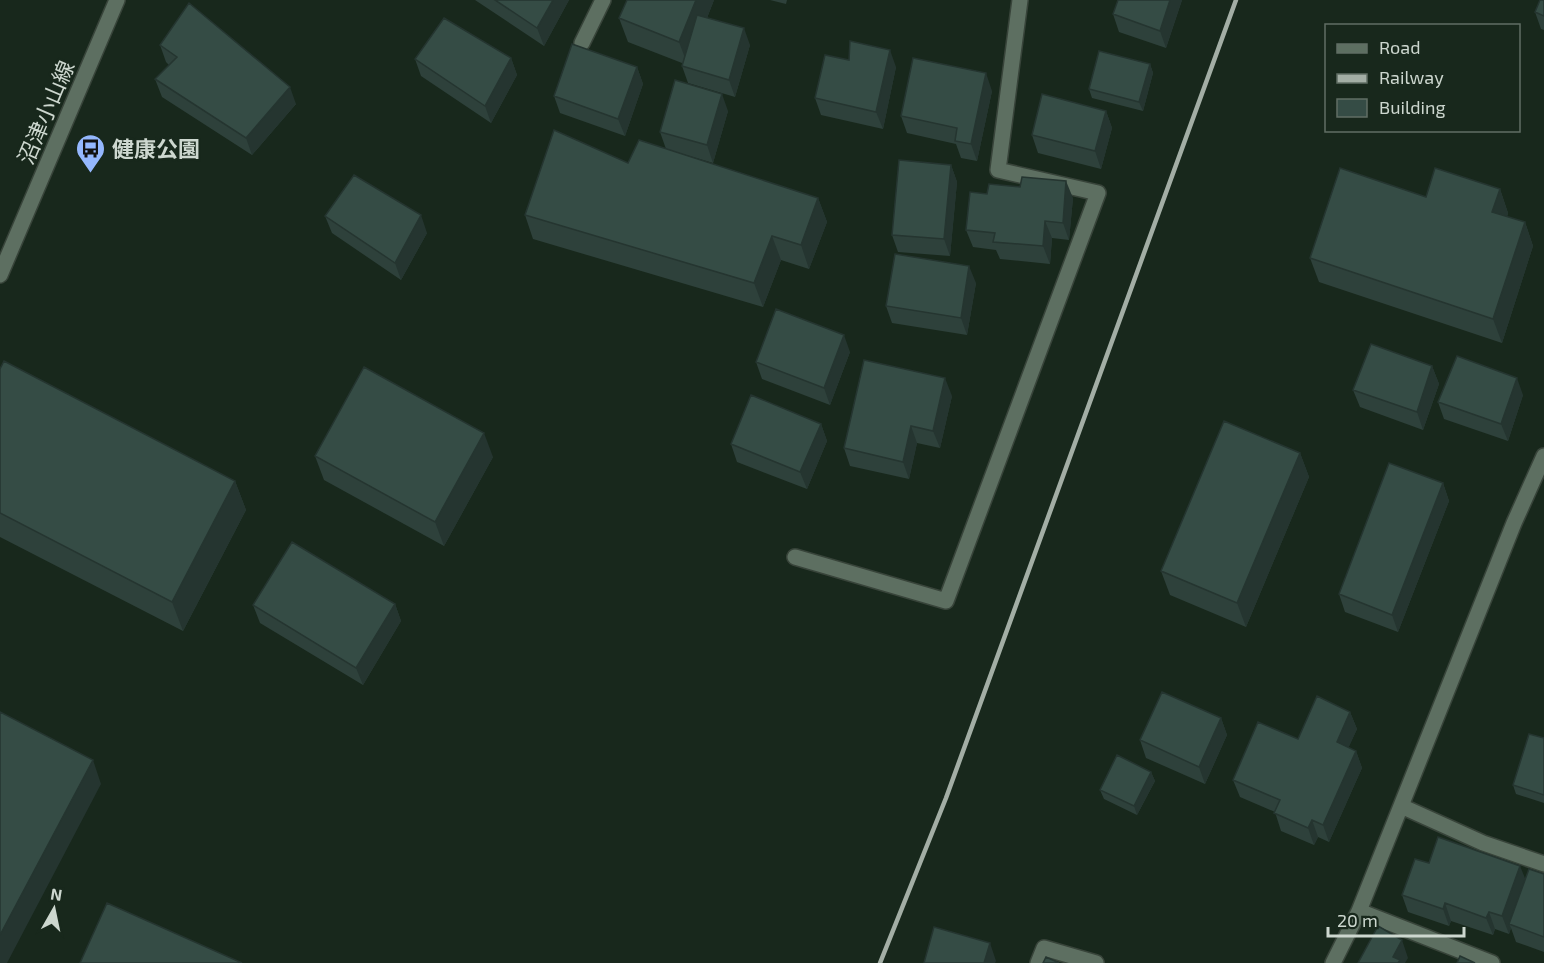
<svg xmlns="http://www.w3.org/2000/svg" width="1544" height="963" font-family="'Exo 2','Noto Sans JP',sans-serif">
  <rect width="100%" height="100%" fill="#18281c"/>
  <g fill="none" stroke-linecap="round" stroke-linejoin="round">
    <defs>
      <path id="minor" d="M582,43l21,-43
        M795,557l151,44 152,-408 -100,-23 22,-170
        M1401,806l82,37 61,21
        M1359,911l133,52
        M1038,963l6,-15 52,15
        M1333,963l26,-52 155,-388 30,-67"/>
      <path id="secondary" d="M0,275l117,-275"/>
    </defs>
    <use href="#minor" stroke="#38443a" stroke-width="18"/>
    <use href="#secondary" stroke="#38443a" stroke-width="18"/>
    <use href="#minor" stroke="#5d6f61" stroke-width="15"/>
    <use href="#secondary" stroke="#5d6f61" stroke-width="15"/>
    <path stroke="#a3aea5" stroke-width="4.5" d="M880,963l66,-165 290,-798"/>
  </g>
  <path fill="#2e413b" d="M475,0h94l-25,46z
    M714,0l-7,18 43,27 -15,52 -47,-14 -6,-17v-3l-54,-21 -9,-24z
    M770,0h17l-1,4z
    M1182,0l-16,48 -47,-16 -6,-18z
    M1544,0v30l-3,-1 -6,-17z
    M160,45l136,59 -44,51 -90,-58 -7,-18 14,-14 -3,-3z
    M511,58l6,17 -26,48 -70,-47 -6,-17z
    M849,60l47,7 -13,62 -62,-14 -6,-17z
    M1150,64l3,9 -10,38 -51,-13 -3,-9z
    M637,67l6,17 -18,52 -65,-23 -6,-17z
    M992,91l-15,70 -16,-3 -5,-14 -49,-11 -6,-17z
    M728,111l-15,52 -47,-14 -6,-17z
    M1106,111l6,17 -11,41 -63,-16 -6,-18z
    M628,163l190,35 9,24 -18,47 -28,-9 -18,47 -230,-68 -8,-24z
    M951,165l6,17 -7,74 -52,-4 -6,-17z
    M1500,189l8,24 -1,4 18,5 8,24 -31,97 -183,-61 -9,-24 116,-61z
    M987,194l86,4 -4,42 -17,-2 -2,26 -50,-5 -4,-9 -23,-3 -7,-17z
    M325,216l102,17 -26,47 -69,-47z
    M976,283l-9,52 -75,-12 -6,-17z
    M850,352l-20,53 -68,-26 -6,-17z
    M1432,366l7,18 -16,46 -63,-23 -7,-17z
    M0,369l235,112 11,29 -63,121 -183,-94z
    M1523,395l-15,46 -64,-22 -6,-17z
    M952,396l-12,52 -23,-5 -8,36 -59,-13 -6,-18z
    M821,424l6,17 -20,48 -70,-27 -6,-18z
    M1300,453l9,24 -63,150 -76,-32 -9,-24z
    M315,456l178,1 -49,89 -120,-66z
    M1443,483l6,18 -51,131 -53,-20 -6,-18z
    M395,604l6,17 -38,64 -103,-62 -7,-18z
    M1350,712l7,17 -9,19 8,3 6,17 -33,74 -11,-5 -4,8 -33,-14 -6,-19 -35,-15 -7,-17 65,-41z
    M1221,718l6,17 -22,49 -59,-26 -6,-18z
    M1544,738v65l-28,-9 -3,-9z
    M1151,772l4,9 -18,34 -33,-16 -4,-9z
    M1429,863l96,16 19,-5v78l-28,-10 -5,-14 -2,6 -14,-5 -2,6 -42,-14 -2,5 -41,-14 -6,-17z"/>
  <path fill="#253530" d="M553,0h16l-25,46 -7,-18z
    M696,0h18l-26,66 -9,-24z
    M1170,0h12l-16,48 -6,-17z
    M744,28l6,17 -15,52 -6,-17z
    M890,50l6,17 -13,62 -7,-17z
    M511,58l6,17 -26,48 -6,-17z
    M1150,64l3,9 -10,38 -4,-9z
    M637,67l6,17 -18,52 -7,-17z
    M986,73l6,18 -15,70 -6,-17z
    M290,87l6,17 -44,51 -6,-17z
    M722,94l6,17 -15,52 -6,-18z
    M1106,111l6,17 -11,41 -6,-18z
    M951,165l6,17 -7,74 -6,-17z
    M1066,181l7,17 -4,42 -6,-17z
    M1500,189l8,24 -8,23 -8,-24z
    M818,198l9,24 -18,47 -8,-24z
    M421,215l6,18 -26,47 -6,-17z
    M1045,221l7,17 -2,26 -7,-18z
    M1525,222l8,24 -31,97 -9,-24z
    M772,236l9,24 -18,47 -9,-24z
    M969,266l7,17 -9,52 -6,-17z
    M844,335l6,17 -20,53 -6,-17z
    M1432,366l7,18 -16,46 -6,-18z
    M945,378l7,18 -12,52 -7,-17z
    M1517,378l6,17 -15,46 -7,-17z
    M821,424l6,17 -20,48 -7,-17z
    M911,426l6,17 -8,36 -6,-17z
    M484,433l9,24 -49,89 -9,-24z
    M1300,453l9,24 -63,150 -9,-24z
    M235,481l11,29 -63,121 -11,-29z
    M1443,483l6,18 -51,131 -6,-17z
    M395,604l6,17 -38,64 -7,-17z
    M1350,712l7,17 -14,31 -6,-18z
    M1221,718l6,17 -22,49 -6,-17z
    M1356,751l6,17 -33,74 -6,-17z
    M93,760l8,24 -94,179h-7v-28z
    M1151,772l4,9 -18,34 -3,-9z
    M1312,820l6,17 -4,8 -6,-17z
    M1520,866l7,17 -18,41 2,4 -2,6 -7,-18z
    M1445,903l6,18 -2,5 -6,-17z
    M1489,912l6,17 -2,6 -7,-17z
    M1402,940l6,18 -3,5h-10l-2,-6z
    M990,943l6,18 -1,2h-11z"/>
  <path fill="#354c45" stroke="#253530" stroke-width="1.5" d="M495,0h58l-16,28z
    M627,0h69l-17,42 -60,-24z
    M1118,0h52l-10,31 -47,-17z
    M1540,0h4v16l-9,-4z
    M189,3l101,84 -44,51 -91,-59 22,-22 -17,-12z
    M697,15l47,13 -15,52 -47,-14z
    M444,18l67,40 -26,48 -70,-47z
    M850,41l40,9 -14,62 -61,-14 10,-43 24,5z
    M572,44l65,23 -19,52 -64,-23z
    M1099,51l51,13 -11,38 -50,-13z
    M913,58l73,15 -15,71 -16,-3 2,-13 -56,-12z
    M675,80l47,14 -15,51 -47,-13z
    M1042,94l64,17 -11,40 -63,-16z
    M554,130l74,33 11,-23 179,58 -17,47 -29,-9 -18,47 -229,-68z
    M899,160l52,5 -7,74 -52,-4z
    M1340,168l86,29 9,-29 65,21 -8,23 33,10 -32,97 -183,-61z
    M354,175l67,40 -26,48 -70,-47z
    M1022,177l44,4 -3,42 -18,-2 -2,25 -50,-4 2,-9 -29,-3 4,-38 17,2 2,-10 31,3z
    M895,254l74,12 -8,52 -75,-12z
    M776,309l68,26 -20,53 -68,-26z
    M1371,344l61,22 -15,46 -64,-22z
    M1457,356l60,22 -16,46 -63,-22z
    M864,360l81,18 -12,53 -22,-5 -8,36 -59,-14z
    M4,361l231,120 -63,121 -172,-89v-144z
    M364,367l120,66 -49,89 -120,-66z
    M751,395l70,29 -21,48 -69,-28z
    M1224,421l76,32 -63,150 -76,-32z
    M1389,463l54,20 -51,132 -53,-21z
    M292,542l103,62 -39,64 -103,-63z
    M1162,692l59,26 -22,49 -59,-27z
    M1317,696l33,16 -13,30 19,9 -33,74 -11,-5 -4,8 -34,-15 6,-13 -47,-20 25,-58 40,17z
    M0,712l93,48 -93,175z
    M1529,734l15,4v57l-31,-10z
    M1117,755l34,17 -17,34 -34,-16z
    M1438,837l82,29 -18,50 -13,-4 -3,6 -41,-15 -2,6 -41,-14 13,-36 14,4z
    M1529,869l15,5v63l-35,-13z
    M107,903l135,60h-162z
    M1378,926l24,14 -9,17 7,3 -2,3h-40z
    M934,927l56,16 -6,20h-60z
    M1460,956l15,7h-18z
    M1046,957l13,6h-16z"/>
  <defs>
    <symbol id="bus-pin" viewBox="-11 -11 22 30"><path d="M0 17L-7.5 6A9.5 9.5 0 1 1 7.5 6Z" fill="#94b7fd" stroke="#18281c"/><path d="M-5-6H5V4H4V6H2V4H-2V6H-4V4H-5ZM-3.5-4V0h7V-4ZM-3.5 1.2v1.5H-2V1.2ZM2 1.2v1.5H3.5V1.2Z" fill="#111"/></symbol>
  </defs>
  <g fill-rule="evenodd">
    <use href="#bus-pin" x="74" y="132" width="33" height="45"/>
  </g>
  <g text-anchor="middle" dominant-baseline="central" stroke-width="5" stroke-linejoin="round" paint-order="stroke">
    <g font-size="22" fill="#cdd7cf" stroke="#18281c">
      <text transform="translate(45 112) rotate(-67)">沼津小山線</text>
    </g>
    <g font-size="22" font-weight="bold" fill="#cdd7cf" stroke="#18281c" text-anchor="start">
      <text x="112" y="148">健康公園</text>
    </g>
  </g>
  <rect x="1325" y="24" width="195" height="108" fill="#18281c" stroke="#606e64" stroke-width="1.5"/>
  <rect x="1337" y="44" width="30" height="9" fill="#5d6f61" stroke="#606e64" stroke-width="1.5"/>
  <text x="1379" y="54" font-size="18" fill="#cdd7cf">Road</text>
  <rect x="1337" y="74" width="30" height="9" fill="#a3aea5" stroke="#606e64" stroke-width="1.5"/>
  <text x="1379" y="84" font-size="18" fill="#cdd7cf">Railway</text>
  <rect x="1337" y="99" width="30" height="18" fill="#354c45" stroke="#606e64" stroke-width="1.5"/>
  <text x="1379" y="114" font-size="18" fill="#cdd7cf">Building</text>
  <g transform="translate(54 909) rotate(9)" stroke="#18281c" stroke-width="4.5" paint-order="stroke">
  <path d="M0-4.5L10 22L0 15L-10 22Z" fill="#cdd7cf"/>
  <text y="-9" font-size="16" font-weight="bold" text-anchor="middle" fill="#cdd7cf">N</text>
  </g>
  <path d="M1328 927v9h136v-9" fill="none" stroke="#cdd7cf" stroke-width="3"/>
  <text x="1337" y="927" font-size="18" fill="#cdd7cf" stroke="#18281c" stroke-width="4.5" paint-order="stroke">20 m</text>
</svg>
